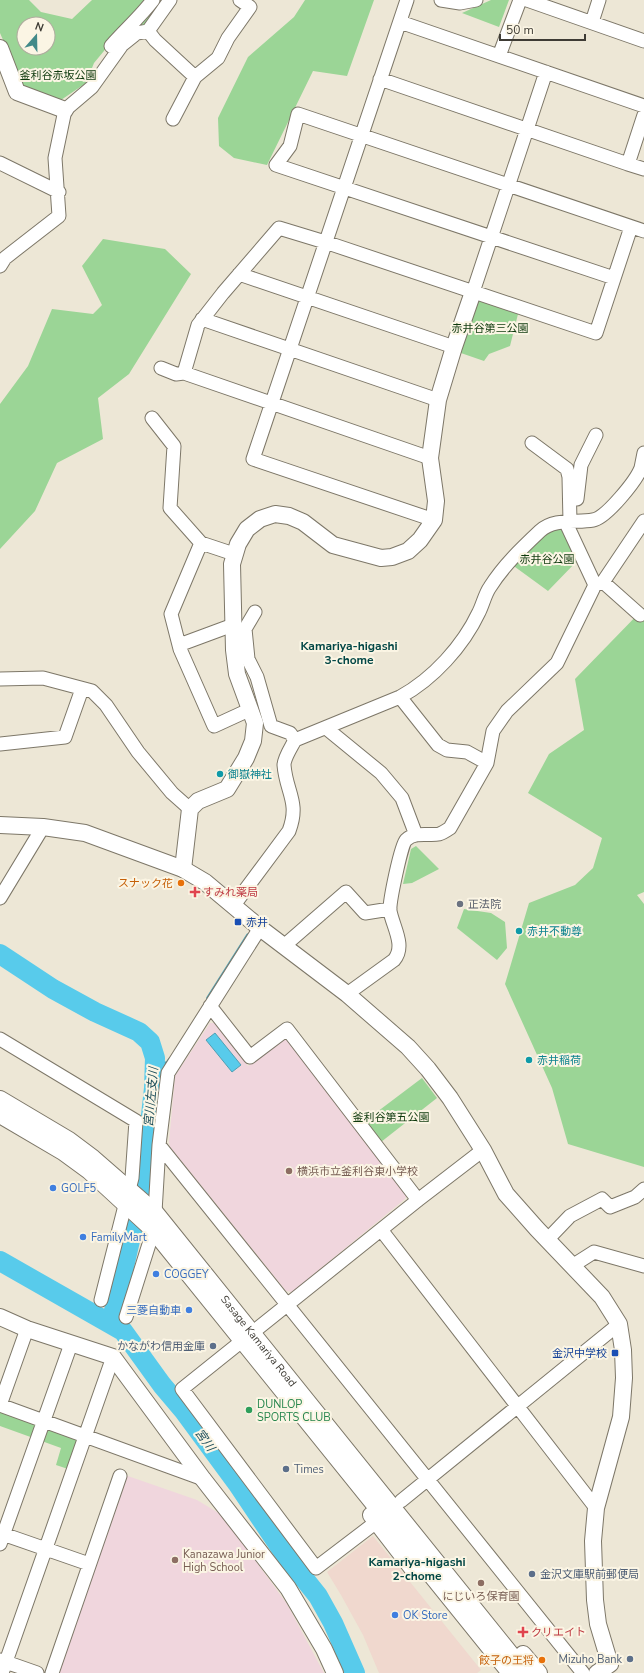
<svg xmlns="http://www.w3.org/2000/svg" width="644" height="1673" font-family="'Nunito Sans','Noto Sans JP',sans-serif">
  <rect width="100%" height="100%" fill="#ede7d6"/>
  <path fill="#f0d8ce" d="M373,1536l108,134 -4,3h-98l-16,-38 -22,-40 -14,-23z"/>
  <path fill="#f0d6dd" d="M210,1023h6l32,43 35,-28 6,2 118,155 -2,4 -113,93 -6,-1 -116,-144 -1,-5 6,-66z
    M125,1475l72,25 25,15 65,89 37,69h-269z"/>
  <path fill="#9bd596" fill-rule="evenodd" d="M0,0h29l12,12 31,7 20,-19h54l-3,8 12,5 -13,15 -24,6 -24,29 -8,20 -25,17 -37,-12 -24,-55zM24,24h24v24h-24z
    M305,0h69l-27,76 -34,-5 -46,94 -33,-7 -15,-12 -1,-28 30,-61 46,-40z
    M491,0h18l-10,27 -37,-14z
    M103,239l62,10 26,25 -62,100 -31,24 5,41 -46,24 -22,48 -35,38v-145l28,-38 24,-57 41,5 9,-9 -20,-39z
    M476,299l42,15 -8,32 -21,8 -5,7 -26,-9z
    M564,526l14,34 -30,31 -37,-27 30,-32z
    M644,608v284l-7,3 7,9v263l-76,-23 -16,-56 -47,-104 24,-81 46,-18 18,-17 9,-30 -74,-45 21,-39 35,-24 -9,-51z
    M416,846l23,23 -27,14 -9,1 8,-35z
    M464,909l27,4 14,9 2,26 -10,12 -40,-32z
    M422,1078l15,20 -56,44 -16,-21z
    M0,1409l78,29 -10,31 -12,-4 5,-17 -61,-22z"/>
  <path fill="#58cbeb" stroke="#50a0b4" d="M215,1033l26,32 -9,7 -26,-32z"/>
  <g fill="none" stroke-linecap="round" stroke-linejoin="round">
    <path stroke="#50a0b4" stroke-width="3.5" d="M208,998l40,-63
      M155,1064l12,-1 3,-4"/>
    <path stroke="#58cbeb" stroke-width="20" d="M0,954l53,35 42,23 44,20 11,10 5,16 -1,30 -10,91 -33,145
      M0,1261l123,70 39,54 22,26 53,72 49,73 32,40 15,27 22,50"/>
    <defs>
      <path id="minor" d="M407,0l-154,459 181,61
        M441,0l19,3 16,-3
        M527,0l117,41
        M400,22l244,84
        M592,22l7,-22
        M148,31l7,9 40,37
        M111,46c14,-16 29,-29 42,-46
        M499,56l21,-56
        M380,79l248,85
        M644,115l-16,49 16,5
        M173,119l22,-42 23,-19 10,-20 22,-31 -10,-7
        M0,163l59,29
        M0,266l5,-8 54,-42 -4,-58 10,-48 27,-23 30,-42 15,-12 11,-2 22,-31
        M239,274l215,73
        M614,278l-338,-113 14,-19 8,-32 346,117
        M473,292l73,-220
        M202,319l236,81
        M161,368l15,6 8,-1
        M152,418l22,28 -4,62 31,35 33,11
        M532,443l35,26 2,8 1,45
        M430,458l-246,-85 14,-48 25,-32 56,-65 46,14 271,91 35,-106
        M577,499l4,-34 15,-30
        M566,523l29,62
        M201,543l-30,71 9,35 34,77 37,-17
        M603,582l37,33
        M255,612l-10,17 3,30 9,18 14,49 19,7 5,7
        M179,645l54,-20
        M0,679l43,-1 49,13 14,14 32,47 34,41 18,16
        M400,697l38,48 9,5 20,2 20,11
        M326,728l55,45 21,25 14,37
        M0,744l65,-7 17,-48
        M0,898l43,-71
        M234,905l55,-74c11,-29 -3,-39 -5,-66 0,-7 8,-19 11,-25l105,-43c33,-18 63,-51 79,-85 4,-8 6,-18 11,-25 14,-22 32,-39 50,-56 14,-13 36,-8 53,-11 13,-2 43,-39 48,-52 1,-5 2,-10 3,-15
        M285,945l61,-53 19,21 25,-4
        M347,994l47,-34c12,-14 -1,-33 -4,-49 -1,-8 11,-66 16,-71 9,-9 23,-4 33,-6 4,-1 8,-4 11,-6l37,-65 6,-32 14,-20 50,-48 38,-78 8,-3 41,-61
        M210,1006l40,51 37,-28 131,171
        M0,1039l136,82 -4,57 -31,122
        M159,1145l424,528
        M382,1231l214,277
        M547,1240l23,-24 32,-17 8,8 25,-10 9,-8
        M572,1266l22,-14 50,14
        M126,1317l24,-76 5,-29 4,-67 9,-72 92,-145
        M0,1405l203,74
        M0,1405l27,-76
        M401,1501l218,-177
        M375,1523l-59,45 -134,-179 236,-189 65,-50
        M0,1533l89,31
        M0,1544l71,-200
        M0,1660l37,13
        M2,1673l111,-316
        M52,1673l68,-197"/>
      <g id="tertiary">
        <path d="M0,48l17,44 48,18"/>
        <path d="M0,825l43,2 42,6 98,36 22,13 55,46 87,66 61,53 20,22 22,29 33,52 23,44 31,35 65,68 17,27 4,26 1,28 -3,39 -25,91 -3,33 2,59 3,24 12,40 -13,9"/>
        <path d="M183,869l7,-60 8,-8 29,-12 19,-31 7,-17 2,-18 -18,-49 -3,-24 -2,-86 6,-20 9,-15 13,-10 15,-5 14,2 14,6 30,23 48,13 11,-1 16,-6 12,-11 14,-20 2,-19 -6,-43 8,-58 16,-53 19,-55"/>
        <path id="s1" d="M0,1099l69,41 24,18 62,54 371,461"/>
        <path d="M0,1115l63,37 26,19 63,58 358,444"/>
        <path d="M0,1317l27,12 86,28 90,122 85,109 36,61 11,24"/>
        <path d="M371,1515l44,57"/>
        <path d="M523,1654l16,19"/>
      </g>
    </defs>
    <use href="#minor" stroke="#7d7768" stroke-width="15"/>
    <use href="#tertiary" stroke="#7d7768" stroke-width="18"/>
    <use href="#minor" stroke="#fff" stroke-width="13"/>
    <use href="#tertiary" stroke="#fff" stroke-width="16"/>
  </g>
  <g fill="#0f9aa8" stroke="#fbf5e4" stroke-width="1.5">
    <circle cx="220" cy="774" r="4"/>
    <circle cx="519" cy="931" r="4"/>
    <circle cx="529" cy="1060" r="4"/>
  </g>
  <g fill="#e8710a" stroke="#fbf5e4" stroke-width="1.5">
    <circle cx="181" cy="883" r="4"/>
    <circle cx="542" cy="1660" r="4"/>
  </g>
  <g fill="#e0444e" stroke="#fbf5e4" stroke-width="1.5">
    <path d="M193 886h4v4h4v4h-4v4h-4v-4h-4v-4h4z"/>
    <path d="M521 1626h4v4h4v4h-4v4h-4v-4h-4v-4h4z"/>
  </g>
  <circle fill="#6b7280" stroke="#fbf5e4" stroke-width="1.5" cx="460" cy="904" r="4"/>
  <g fill="#1a4fb4" stroke="#fbf5e4" stroke-width="1.5">
    <rect x="234" y="918" width="8" height="8" rx="2"/>
    <rect x="611" y="1349" width="8" height="8" rx="2"/>
  </g>
  <g fill="#8d6e63" stroke="#fbf5e4" stroke-width="1.5">
    <circle cx="289" cy="1171" r="4"/>
    <circle cx="175" cy="1560" r="4"/>
    <circle cx="481" cy="1583" r="4"/>
  </g>
  <g fill="#3f7fe0" stroke="#fbf5e4" stroke-width="1.5">
    <circle cx="53" cy="1188" r="4"/>
    <circle cx="83" cy="1237" r="4"/>
    <circle cx="156" cy="1274" r="4"/>
    <circle cx="189" cy="1310" r="4"/>
    <circle cx="395" cy="1615" r="4"/>
  </g>
  <g fill="#5c6f8a" stroke="#fbf5e4" stroke-width="1.5">
    <circle cx="213" cy="1346" r="4"/>
    <circle cx="286" cy="1469" r="4"/>
    <circle cx="532" cy="1574" r="4"/>
    <circle cx="630" cy="1659" r="4"/>
  </g>
  <circle fill="#2e9e5b" stroke="#fbf5e4" stroke-width="1.5" cx="249" cy="1410" r="4"/>
  <g text-anchor="middle" dominant-baseline="central" stroke-width="4" stroke-linejoin="round" paint-order="stroke">
    <g font-size="11" fill="#0e390d" stroke="#fbf5e4">
      <text x="58" y="75">釜利谷赤坂公園</text>
      <text x="490" y="328">赤井谷第三公園</text>
      <text x="547" y="559">赤井谷公園</text>
      <text x="391" y="1117">釜利谷第五公園</text>
    </g>
    <g font-size="11" fill="#0d838f" stroke="#fbf5e4" text-anchor="start">
      <text x="228" y="774">御嶽神社</text>
      <text x="527" y="931">赤井不動尊</text>
      <text x="537" y="1060">赤井稲荷</text>
    </g>
    <g font-size="11" fill="#c56008" stroke="#fbf5e4" text-anchor="end">
      <text x="173" y="883">スナック花</text>
      <text x="534" y="1660">餃子の王将</text>
    </g>
    <g font-size="11" fill="#be3a42" stroke="#fbf5e4" text-anchor="start">
      <text x="203" y="892">すみれ薬局</text>
      <text x="531" y="1632">クリエイト</text>
    </g>
    <g font-size="11" fill="#5b616d" stroke="#fbf5e4" text-anchor="start">
      <text x="468" y="904">正法院</text>
    </g>
    <g font-size="11" fill="#164399" stroke="#fbf5e4" text-anchor="start">
      <text x="246" y="922">赤井</text>
      <text x="607" y="1353" text-anchor="end">金沢中学校</text>
    </g>
    <g font-size="11" fill="#785e54" stroke="#fbf5e4" text-anchor="start">
      <text x="297" y="1171">横浜市立釜利谷東小学校</text>
      <text x="183" y="1554">Kanazawa Junior<tspan x="183" dy="13">High School</tspan></text>
      <text x="481" y="1596" text-anchor="middle">にじいろ保育園</text>
    </g>
    <g font-size="11" fill="#366cbe" stroke="#fbf5e4" text-anchor="start">
      <text x="61" y="1188">GOLF5</text>
      <text x="91" y="1237">FamilyMart</text>
      <text x="164" y="1274">COGGEY</text>
      <text x="181" y="1310" text-anchor="end">三菱自動車</text>
      <text x="403" y="1615">OK Store</text>
    </g>
    <g font-size="11" fill="#3e3b34" stroke="#fbf5e4">
      <text stroke="none"><textPath href="#s1" startOffset="358">Sasage Kamariya Road</textPath></text>
    </g>
    <g font-size="11" fill="#4e5e75" stroke="#fbf5e4" text-anchor="end">
      <text x="205" y="1346">かながわ信用金庫</text>
      <text x="294" y="1469" text-anchor="start">Times</text>
      <text x="540" y="1574" text-anchor="start">金沢文庫駅前郵便局</text>
      <text x="622" y="1659">Mizuho Bank</text>
    </g>
    <g font-size="11" fill="#27864d" stroke="#fbf5e4" text-anchor="start">
      <text x="257" y="1404">DUNLOP<tspan x="257" dy="13">SPORTS CLUB</tspan></text>
    </g>
    <g font-size="12" font-weight="bold" fill="#034746" stroke="#fbf5e4">
      <text x="349" y="646">Kamariya-higashi<tspan x="349" dy="14">3-chome</tspan></text>
      <text x="417" y="1562">Kamariya-higashi<tspan x="417" dy="14">2-chome</tspan></text>
    </g>
    <g font-size="12" font-style="italic" fill="#1a4c59" stroke="#fbf5e4">
      <text transform="translate(151 1097) rotate(-85)">宮川左支川</text>
      <text transform="translate(205 1440) rotate(55)">宮川</text>
    </g>
  </g>
  <g transform="translate(36 36) rotate(20)"><circle r="19" fill="#fbf5e4" stroke="#afab9e"/>
  <path d="M0-3L7 15L0 10L-7 15Z" fill="#428a89"/>
  <text y="-6" font-size="11" font-weight="bold" text-anchor="middle" fill="#3e3b34">N</text>
  </g>
  <path d="M500 34v6h85v-6" fill="none" stroke="#3e3b34" stroke-width="2"/>
  <text x="506" y="34" font-size="12" fill="#3e3b34" stroke="#fbf5e4" stroke-width="3" paint-order="stroke">50 m</text>
</svg>
